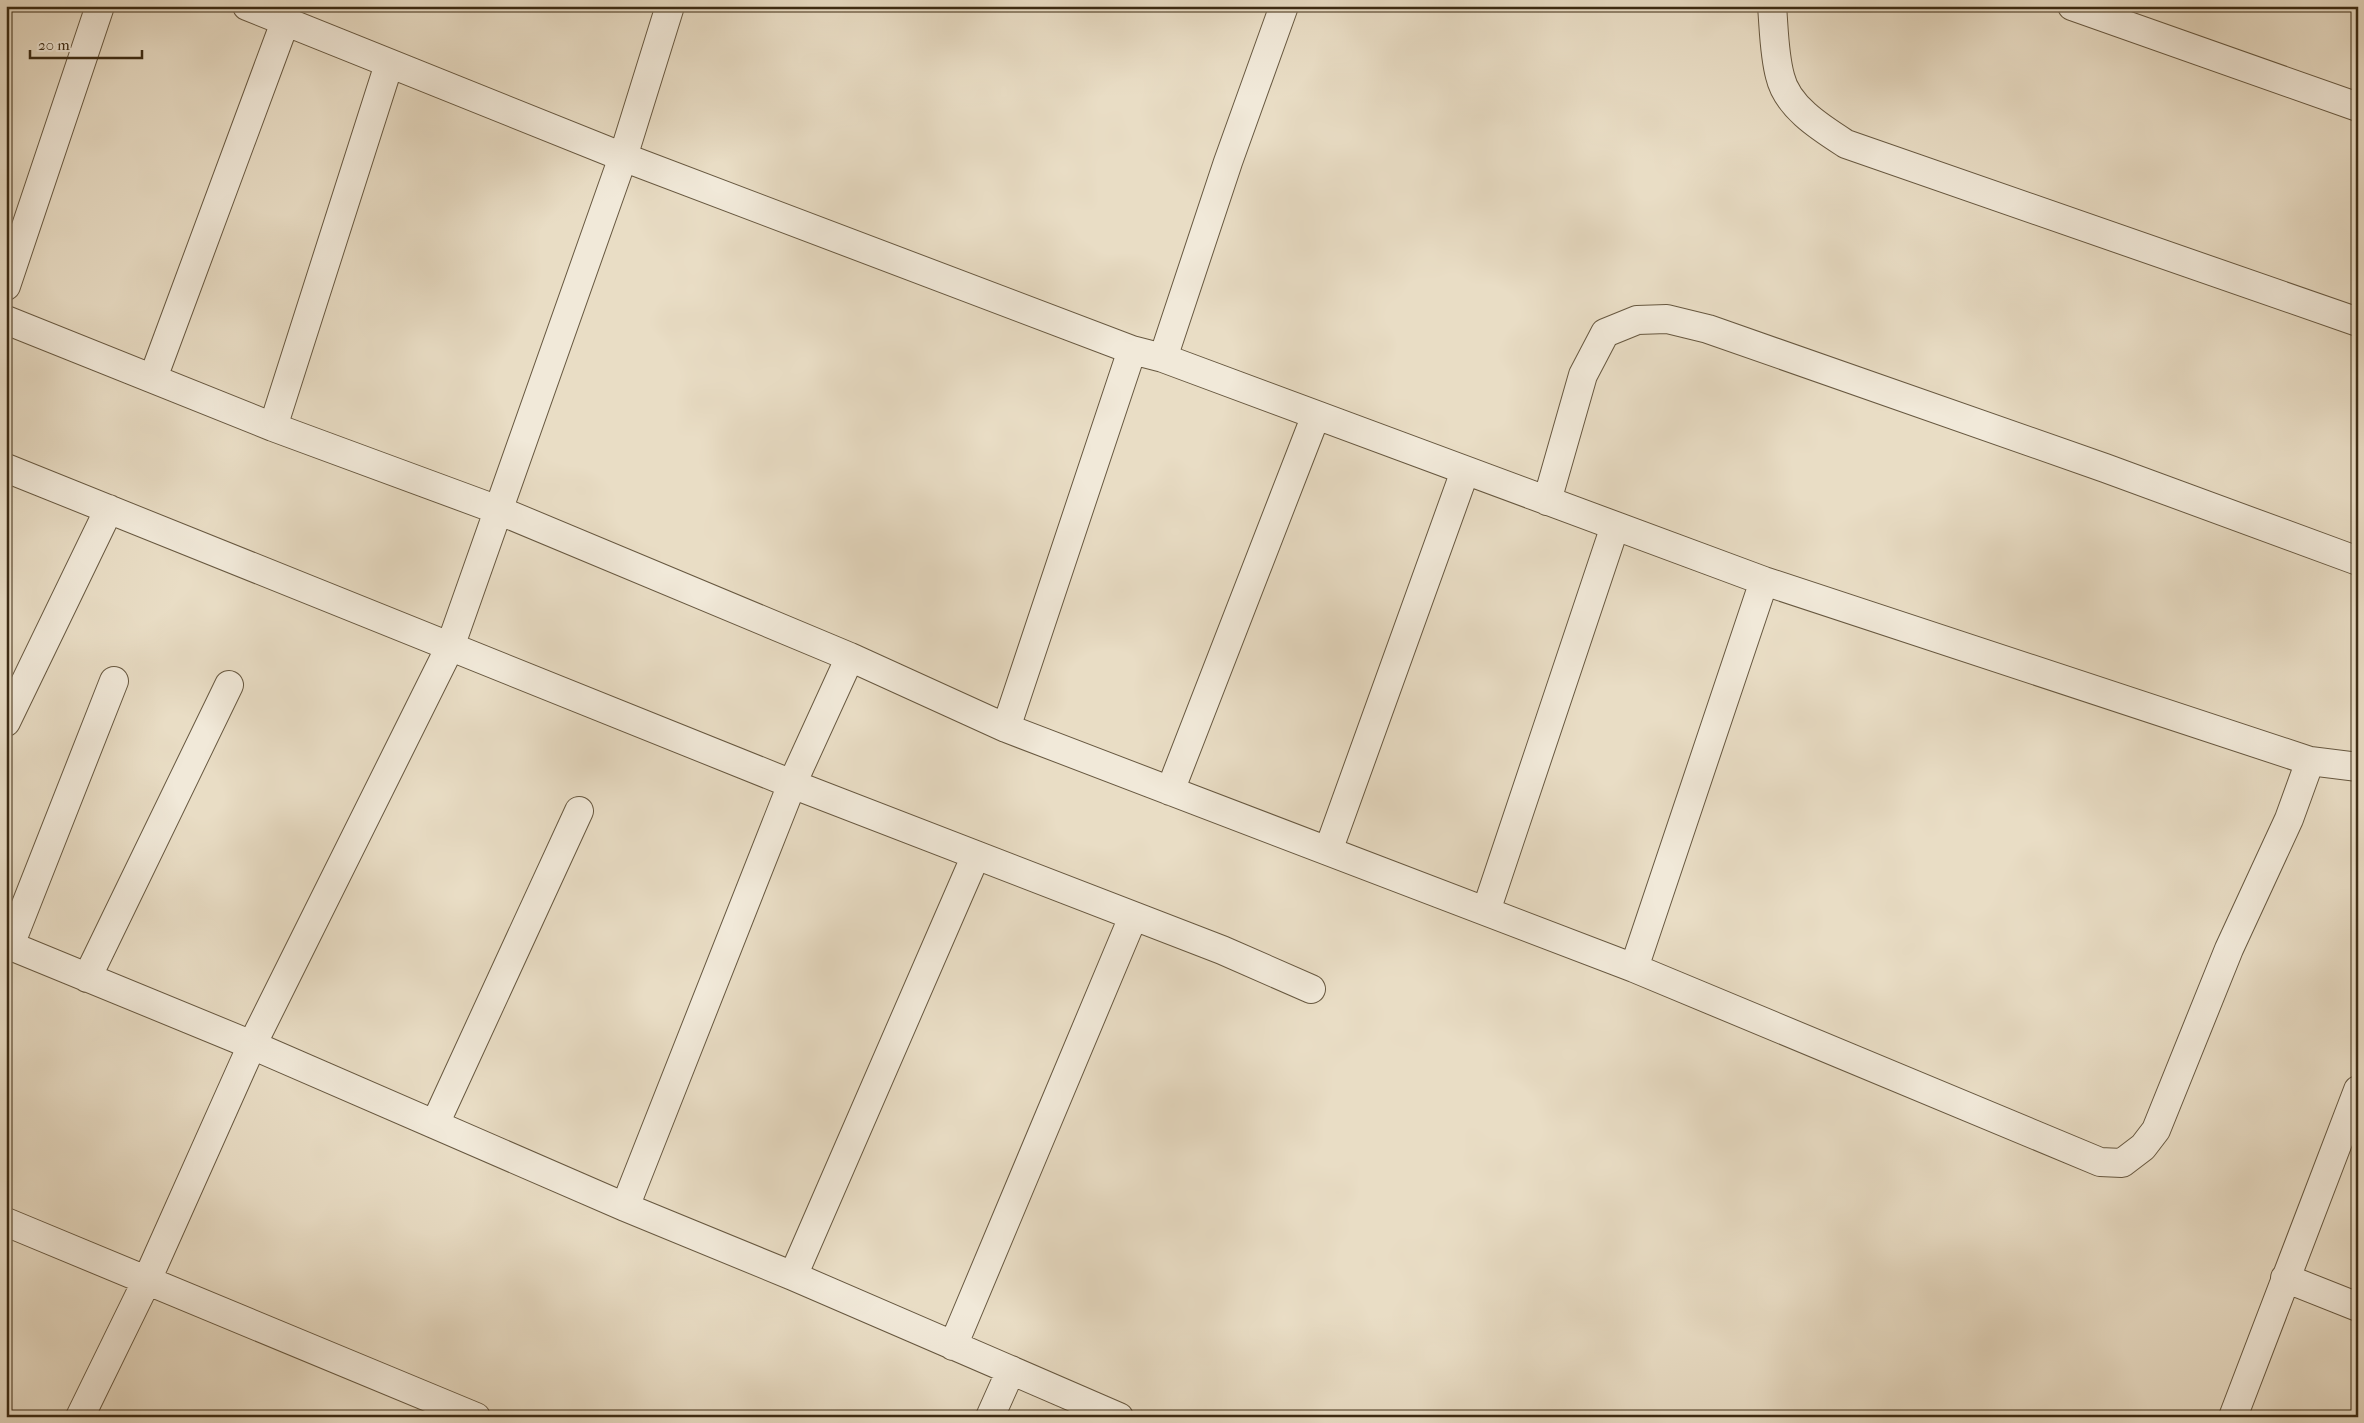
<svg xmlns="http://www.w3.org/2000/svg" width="2364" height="1423" font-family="'IM FELL French Canon',serif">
  <rect width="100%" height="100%" fill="#e9ddc5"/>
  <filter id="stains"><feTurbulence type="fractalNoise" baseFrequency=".004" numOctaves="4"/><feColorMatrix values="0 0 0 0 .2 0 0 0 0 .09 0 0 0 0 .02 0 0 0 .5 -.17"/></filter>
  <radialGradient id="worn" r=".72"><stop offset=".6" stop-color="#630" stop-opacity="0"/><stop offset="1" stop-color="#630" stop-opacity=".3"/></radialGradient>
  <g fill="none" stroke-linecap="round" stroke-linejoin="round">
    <defs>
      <path id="minor" d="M247,6l376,151 509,193 31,8 601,223 546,180 48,6
        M1772,6c2,23 2,48 8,70 7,31 41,52 66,68l512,178
        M2072,6l286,101
        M6,286l94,-280
        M6,320l267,107 225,83 352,147 156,71 628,240 466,194 22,1 21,-16 13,-17 73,-181 60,-130 21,-58
        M1163,358l65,-196 56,-156
        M153,378l132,-356
        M273,427l116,-363
        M6,468l786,316 430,166 89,39
        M1547,501l36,-126 22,-42 32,-13 30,-1 41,10 397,139 253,93
        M6,722l103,-213
        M1006,728l126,-378
        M1170,791l146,-376
        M1328,851l137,-380
        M1486,911l129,-385
        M6,944l246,101 373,162 168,69 326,141
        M10,945l104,-264
        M1634,968l130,-387
        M87,978l142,-293
        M435,1124l144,-313
        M625,1207l167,-423 58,-127
        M6,1222l470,195
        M793,1276l183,-421
        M2285,1278l73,29
        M953,1346l180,-429
        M80,1417l67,-137 105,-235 198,-398 173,-490 47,-151
        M990,1417l21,-47
        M2233,1417l125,-327"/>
    </defs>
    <use href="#minor" stroke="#675840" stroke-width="30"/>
    <use href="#minor" stroke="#f1e9d9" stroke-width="28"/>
  </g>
  <rect width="2364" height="1423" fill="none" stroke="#e9ddc5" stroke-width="25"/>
  <rect x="8" y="8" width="2349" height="1408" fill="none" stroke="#3c2b13" stroke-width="2.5"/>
  <rect x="12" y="12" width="2339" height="1398" fill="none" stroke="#3c2b13"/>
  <path d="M30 50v8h112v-8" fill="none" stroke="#3c2b13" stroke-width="2.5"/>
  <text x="38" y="50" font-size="15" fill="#3c2b13" stroke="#f1e9d9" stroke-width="4" paint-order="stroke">20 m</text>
  <rect width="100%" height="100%" filter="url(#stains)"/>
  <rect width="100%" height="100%" fill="url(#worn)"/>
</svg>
